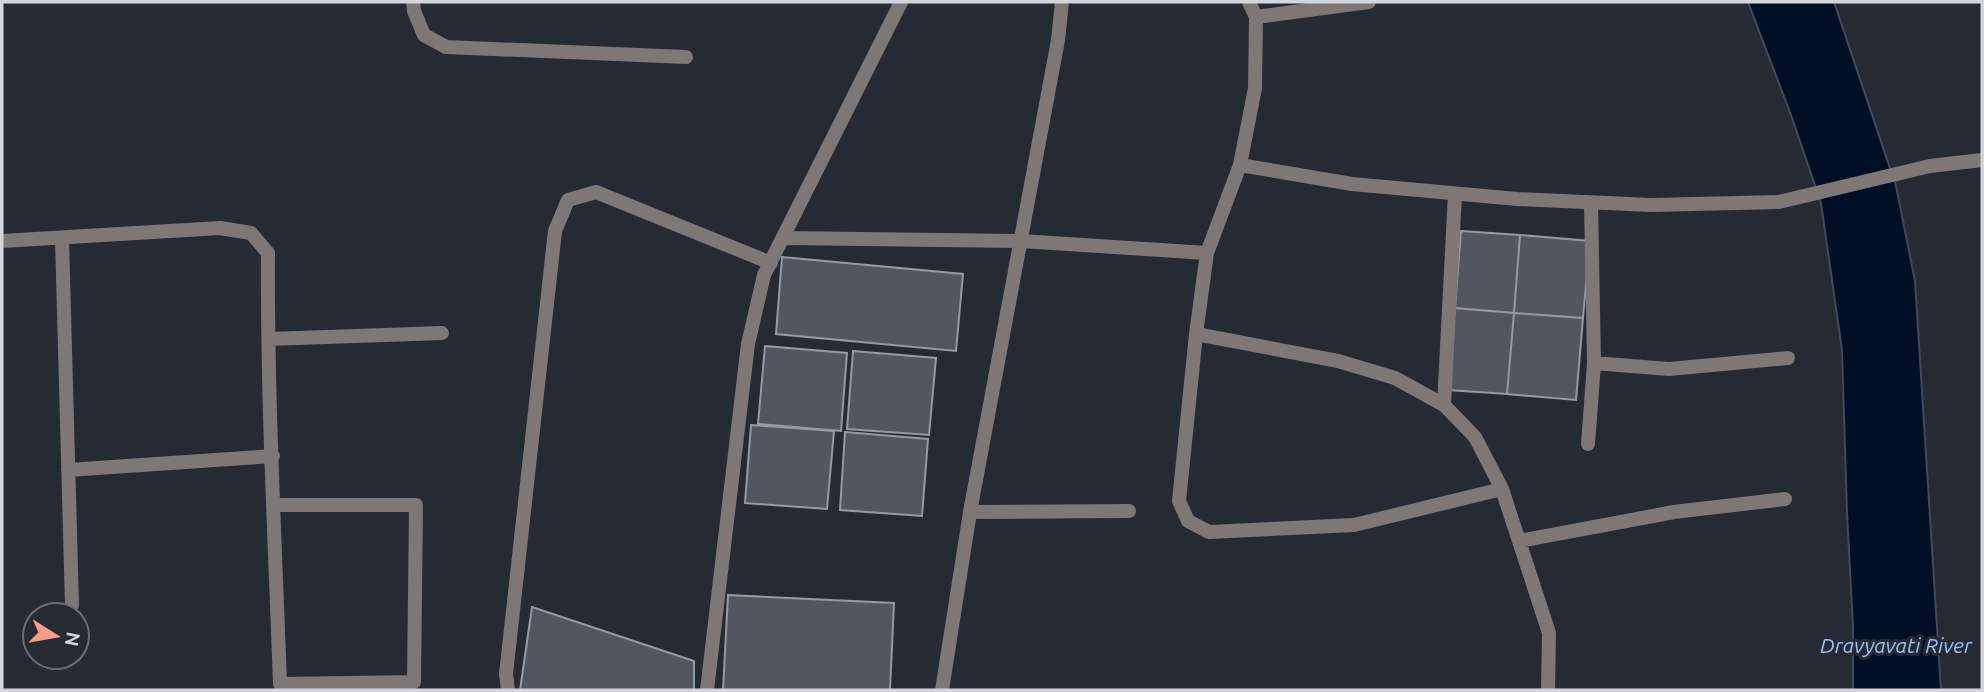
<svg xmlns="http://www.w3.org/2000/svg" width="1984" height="692" font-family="Ubuntu,sans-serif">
  <rect width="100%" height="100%" fill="#262a33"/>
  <path fill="#010f24" stroke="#404a5b" stroke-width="2" d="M1748,2h86l62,184 19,95 26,409h-88v-63l-6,-114 -5,-163 -21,-147 -30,-88z"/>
  <path fill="#525660" stroke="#959aa5" stroke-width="2" d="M1461,231l59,4 -6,78 -59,-5z
    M1520,235l70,6 -7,77 -69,-5z
    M782,257l181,17 -7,77 -180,-17z
    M1455,308l59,5 -7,81 -59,-4z
    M1514,313l69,5 -7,82 -69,-6z
    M765,346l82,7 -6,78 -83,-7z
    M853,351l83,7 -7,77 -82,-6z
    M751,425l83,6 -7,78 -82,-6z
    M845,432l83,7 -6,77 -82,-6z
    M728,595l166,8 -4,87h-167z
    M532,607l162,54v29h-174z"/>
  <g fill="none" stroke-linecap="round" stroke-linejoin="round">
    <path stroke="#7d7876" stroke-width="14" d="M413,2l1,9 10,24 22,12 240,10
      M1249,2l7,15 -1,71 -15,77 -33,88 -11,81 142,27 57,17 49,27 31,32 27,52 47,144 -1,57
      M1256,17l113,-15
      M1240,165l112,19 165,15 134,6 128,-3 151,-36 52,-6
      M785,238l236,3 186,12
      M62,239l10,366
      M2,241l218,-13 31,5 17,20c-1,144 7,288 12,431l134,-2 2,-177h-142
      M1196,334l-17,167 9,20 21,11 145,-7 148,-36
      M269,339l173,-6
      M1594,363l75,6 119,-11
      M1444,405l11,-211
      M1588,444l6,-81 -3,-160
      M68,470l205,-14
      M970,512l159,-1
      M1519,541l155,-29 111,-13
      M508,690l-2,-16 49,-443 13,-31 28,-8 175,71
      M707,690l41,-346 16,-69 137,-273
      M942,690l28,-178 88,-472 4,-38"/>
  </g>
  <g text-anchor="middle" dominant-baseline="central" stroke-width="6" stroke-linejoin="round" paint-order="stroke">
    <g font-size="21" font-style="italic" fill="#97c3fa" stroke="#262a33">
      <text x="1896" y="645">Dravyavati River</text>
    </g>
  </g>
  <rect width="1984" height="692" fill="none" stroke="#d2d5db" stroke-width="7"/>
  <g transform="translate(56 636) rotate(101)"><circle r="33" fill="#262a33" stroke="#6b6e76" stroke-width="2"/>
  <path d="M0-5L12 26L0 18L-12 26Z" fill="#f39f85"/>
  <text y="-10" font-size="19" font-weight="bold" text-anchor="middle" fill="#d2d5db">N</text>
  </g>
</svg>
